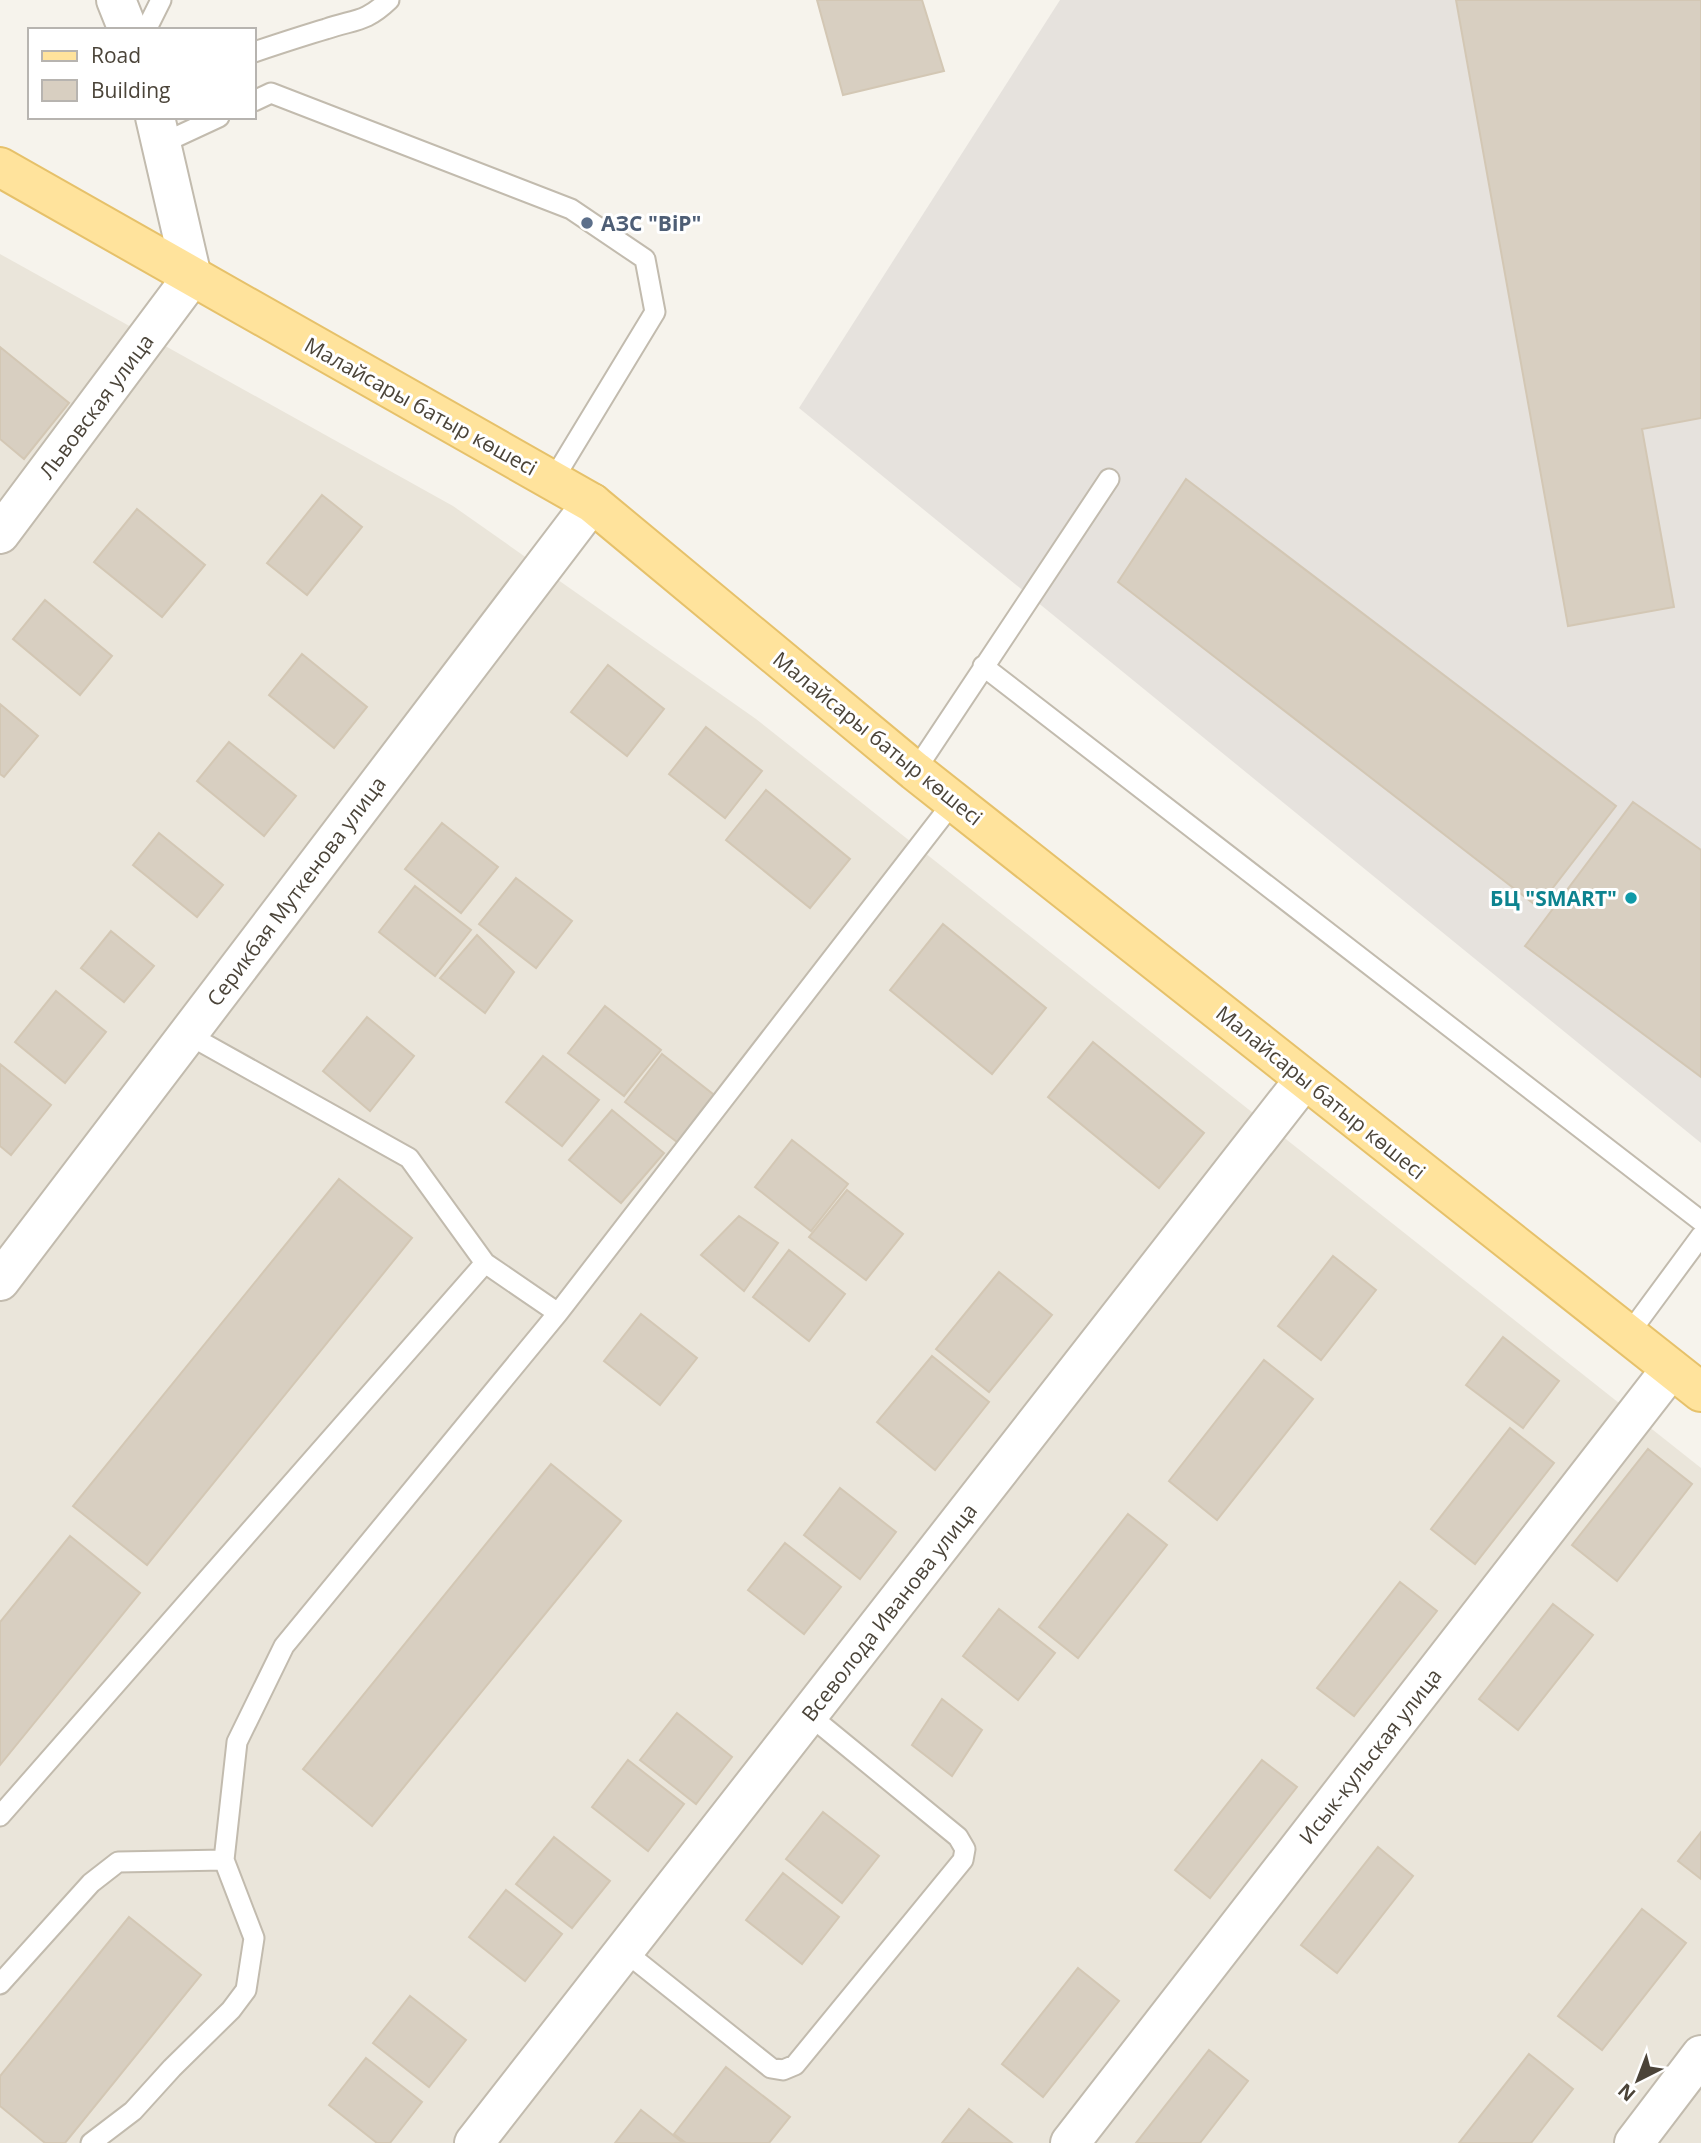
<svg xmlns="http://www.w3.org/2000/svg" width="1701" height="2143" font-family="'Open Sans',sans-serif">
  <rect width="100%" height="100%" fill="#f6f3ec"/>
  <path fill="#eae5da" d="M0,254l453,252 303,213 945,749v675h-1701z"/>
  <path fill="#e6e2dd" d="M1060,0h641v1143l-902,-735z"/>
  <path fill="#d8cfc1" stroke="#d3c7b4" stroke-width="2" d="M817,0h105l22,71 -101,24z
    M1456,0h245v418l-59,11 32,178 -106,19z
    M0,347l69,56 -45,56 -24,-20z
    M1186,479l430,327 -78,101 -420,-325z
    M322,495l40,32 -55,68 -40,-32z
    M137,509l68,56 -43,52 -68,-55z
    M45,600l67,56 -32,39 -67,-56z
    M302,654l65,53 -33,41 -65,-53z
    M608,665l56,44 -37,47 -56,-44z
    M0,704l38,32 -34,41 -4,-3z
    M706,727l56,44 -37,47 -56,-44z
    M229,742l67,54 -32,40 -67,-55z
    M766,790l84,69 -40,49 -84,-68z
    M1633,802l68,48v227l-176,-131z
    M442,823l56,44 -37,46 -56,-44z
    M159,833l64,52 -26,32 -64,-52z
    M516,878l56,43 -36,47 -57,-44z
    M415,886l56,44 -36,46 -56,-44z
    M943,924l103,84 -54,66 -102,-84z
    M111,931l43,35 -30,36 -43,-34z
    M477,935l37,37 -29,41 -45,-35z
    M56,991l50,41 -41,51 -50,-41z
    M605,1006l56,44 -37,46 -56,-43z
    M367,1017l47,39 -44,55 -47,-40z
    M1093,1042l111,91 -45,55 -111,-91z
    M662,1054l56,44 -37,47 -56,-43z
    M543,1056l56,44 -37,46 -56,-44z
    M0,1064l51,41 -40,50 -11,-9z
    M612,1110l52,43 -43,50 -52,-43z
    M792,1140l56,44 -37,47 -56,-44z
    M339,1179l73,59 -265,327 -74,-59z
    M847,1190l56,44 -37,46 -57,-43z
    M739,1216l39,27 -34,48 -43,-36z
    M789,1250l56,44 -36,47 -56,-44z
    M1333,1256l43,34 -55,70 -43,-34z
    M999,1272l53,43 -63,77 -53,-43z
    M641,1314l56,44 -37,47 -56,-44z
    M1503,1337l56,44 -36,47 -57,-43z
    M932,1356l57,46 -54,68 -58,-48z
    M1264,1360l49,39 -96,121 -48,-39z
    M1510,1428l44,35 -79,101 -44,-35z
    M1648,1449l44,35 -75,97 -45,-36z
    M551,1464l70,57 -249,305 -69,-57z
    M840,1488l56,44 -36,47 -56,-44z
    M1128,1514l39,31 -89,113 -39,-31z
    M70,1536l70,57 -140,172v-143z
    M785,1543l56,44 -37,47 -56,-44z
    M1400,1582l37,29 -83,105 -37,-28z
    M1553,1604l40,31 -75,95 -39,-31z
    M999,1609l56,44 -37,47 -55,-44z
    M942,1699l40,31 -30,46 -40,-31z
    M677,1713l55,44 -36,47 -56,-44z
    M628,1760l56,44 -36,47 -56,-44z
    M1262,1760l35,27 -87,111 -35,-28z
    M823,1812l56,44 -37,47 -56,-44z
    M1701,1832v47l-23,-18z
    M554,1837l56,44 -38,47 -56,-44z
    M1378,1847l35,29 -76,97 -36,-28z
    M783,1873l56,44 -37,47 -56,-44z
    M506,1890l56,44 -37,47 -56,-44z
    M1642,1909l44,34 -84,107 -44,-34z
    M129,1917l72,58 -136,168h-20l-45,-37v-30z
    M1078,1968l41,33 -76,96 -41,-33z
    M410,1996l56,44 -37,47 -56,-44z
    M1209,2050l39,31 -48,62h-64z
    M1529,2054l44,35 -42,54h-72z
    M366,2058l56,44 -32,41h-13l-48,-38z
    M726,2067l64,50 -21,26h-83l-12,-9z
    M969,2109l43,34h-70z
    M641,2110l42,33h-68z"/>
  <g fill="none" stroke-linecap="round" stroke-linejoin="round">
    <defs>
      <path id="service" d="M146,30l15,-30
        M254,52c24,-8 48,-16 72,-23 29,-10 39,-6 63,-29
        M254,101l17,-8 300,116 74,50 10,53 -102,168
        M163,143l56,-26
        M983,666l718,555
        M915,771l194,-292
        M187,1034l222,124 76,105 73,50
        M1628,1335l73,-99
        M0,1816l485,-553
        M623,1950l148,118 12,2 12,-5 168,-205 2,-11 -7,-12 -150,-123
        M0,1984l91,-101 27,-21 106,-2
        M91,2143l42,-32 39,-43 59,-58 15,-20 8,-52 -30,-78 13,-118 47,-96 274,-333 396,-512"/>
      <path id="minor" d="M116,0l12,30
        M0,534l192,-257 -37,-160
        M0,1281l592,-778
        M474,2143l830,-1063
        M1070,2143l601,-774
        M1634,2143l67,-88"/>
      <path id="primary" d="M0,167l592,336 323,268 786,621"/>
    </defs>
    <use href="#service" stroke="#c2bbae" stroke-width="23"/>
    <use href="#minor" stroke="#c2bbae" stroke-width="42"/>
    <use href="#primary" stroke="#e6c16a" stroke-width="42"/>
    <use href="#service" stroke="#fff" stroke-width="19"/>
    <use href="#minor" stroke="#fff" stroke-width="38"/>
    <use href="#primary" stroke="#ffe39c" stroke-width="38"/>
  </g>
  <circle fill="#5c6f8a" stroke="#fff" stroke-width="2.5" cx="587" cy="223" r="7"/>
  <circle fill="#0f9aa8" stroke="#fff" stroke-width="2.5" cx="1631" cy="898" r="7"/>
  <g text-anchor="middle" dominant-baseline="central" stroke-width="6" stroke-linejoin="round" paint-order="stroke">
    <g font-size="21" font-weight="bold" fill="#4e5e75" stroke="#fff" text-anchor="start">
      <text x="601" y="223">АЗС "BiP"</text>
    </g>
    <g font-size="21" fill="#4b4439" stroke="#fff">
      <text transform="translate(96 406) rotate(-53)">Львовская улица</text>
      <text transform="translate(421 406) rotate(29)">Малайсары батыр көшесі</text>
      <text transform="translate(878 738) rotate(39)">Малайсары батыр көшесі</text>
      <text transform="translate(296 891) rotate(-53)">Серикбая Муткенова улица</text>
      <text transform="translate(1321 1092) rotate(39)">Малайсары батыр көшесі</text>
      <text transform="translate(889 1612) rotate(-52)">Всеволода Иванова улица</text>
      <text transform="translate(1370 1756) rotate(-52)">Исык-кульская улица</text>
    </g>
    <g font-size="21" font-weight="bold" fill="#0d838f" stroke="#fff" text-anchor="end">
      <text x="1617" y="898">БЦ "SMART"</text>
    </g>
  </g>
  <rect x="28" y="28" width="228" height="91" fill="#ffffff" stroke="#b7b4b0" stroke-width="2"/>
  <rect x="42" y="51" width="35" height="10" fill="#ffe39c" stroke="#b7b4b0" stroke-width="2"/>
  <text x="91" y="63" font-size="21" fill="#4b4439">Road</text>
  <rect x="42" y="80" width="35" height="21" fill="#d8cfc1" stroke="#b7b4b0" stroke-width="2"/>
  <text x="91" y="98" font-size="21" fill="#4b4439">Building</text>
  <g transform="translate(1638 2080) rotate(222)" stroke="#ffffff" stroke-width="5" paint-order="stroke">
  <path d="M0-5L12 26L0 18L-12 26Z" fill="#4b4439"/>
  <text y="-10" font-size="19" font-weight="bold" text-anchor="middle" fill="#4b4439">N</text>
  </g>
</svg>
